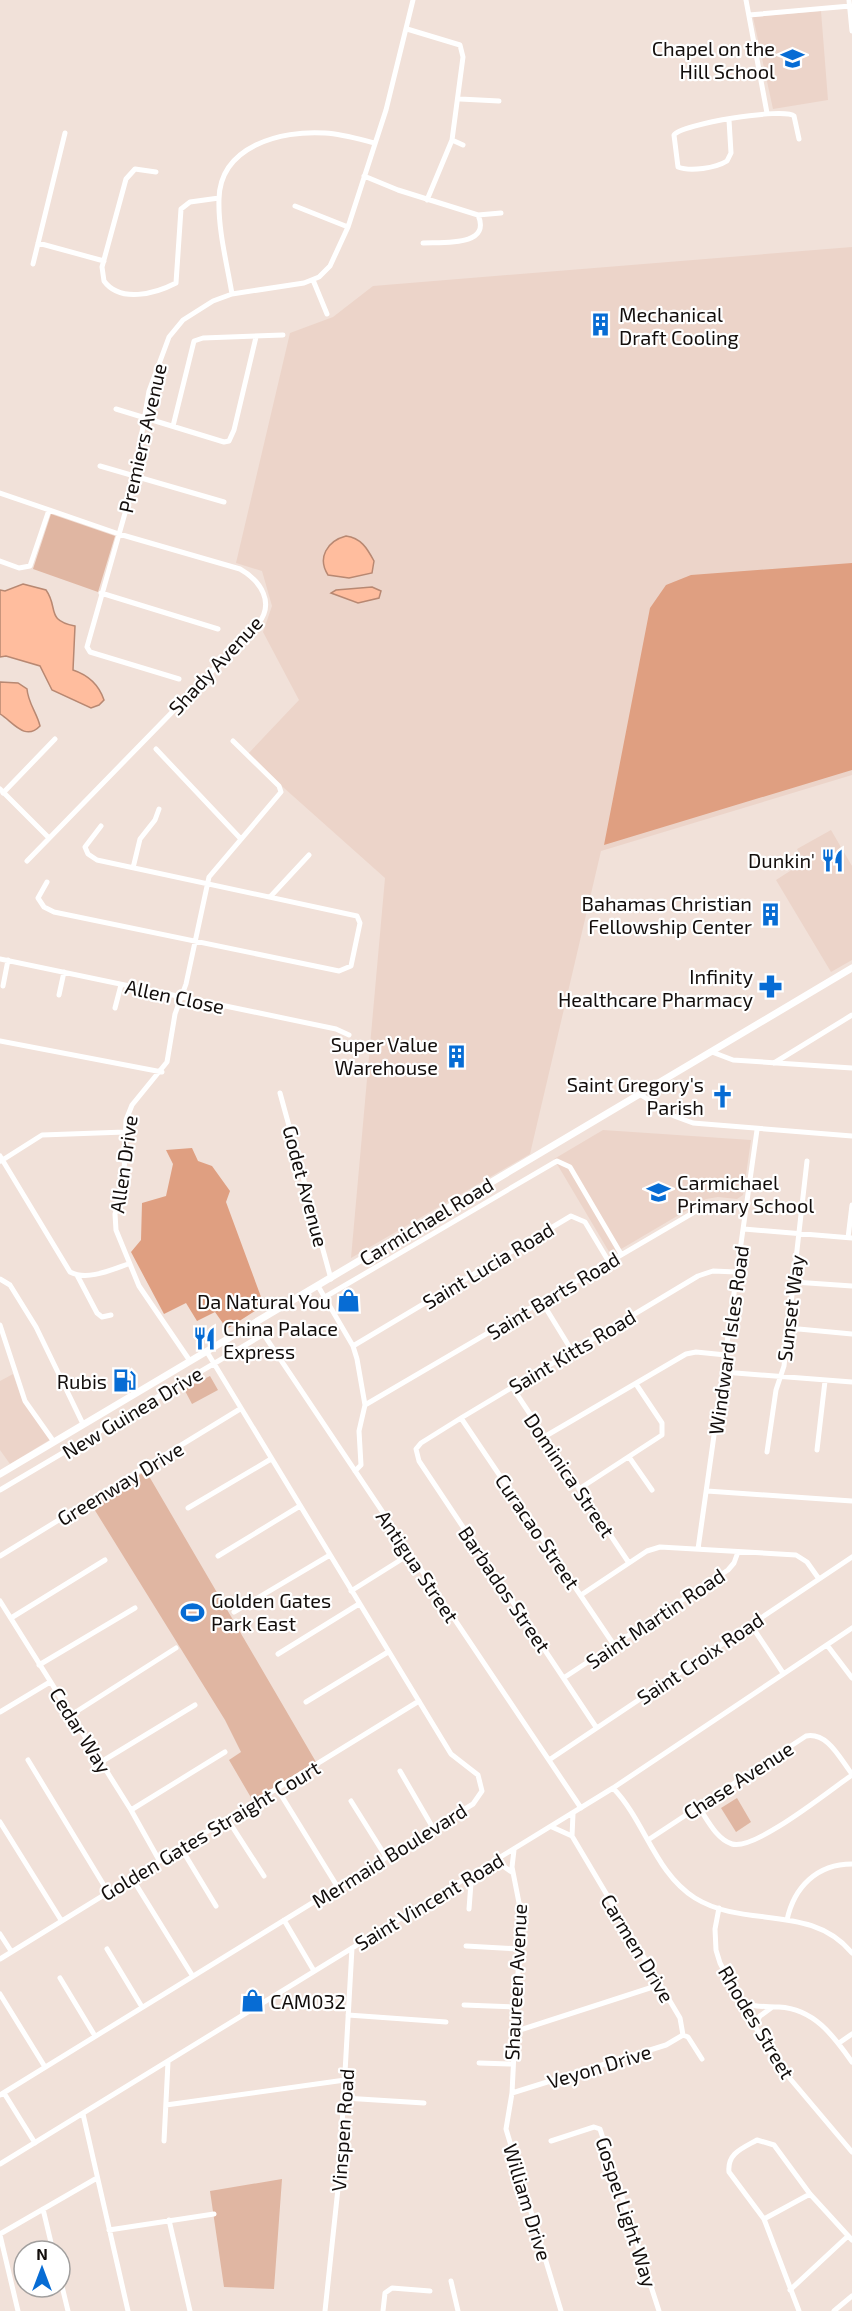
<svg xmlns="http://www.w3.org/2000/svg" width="852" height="2311" font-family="'Exo 2',sans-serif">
  <rect width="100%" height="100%" fill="#f1e1d9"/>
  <path fill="#ecd4c9" d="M821,11l7,89 -55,9 -20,-92z
    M852,247v528l-251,76 -71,303 -179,104 34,-380 -138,-123 52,-55 -36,-68 9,-26 -10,-35 -26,-8 54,-230 43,-16 40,-31z
    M831,830l21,36v94l-21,12 -55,-92 28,-18 -7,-13z
    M603,1130l148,10 -8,55 -6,4 -19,-2 -12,2 -95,56 -57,-96z
    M13,1374l9,26 29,39 -41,25 -10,-14v-69z"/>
  <path fill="#e0b6a2" d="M51,514l64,22 -17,56 -65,-23z
    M210,1376l8,14 -26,14 -8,-15z
    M146,1471l170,291 -63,39 -24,-41 12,-8 -16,-32 -134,-216z
    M737,1798l14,24 -15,10 -15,-24z
    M282,2179l-8,110 -50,-2 -14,-96z"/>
  <path fill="#df9f81" d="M852,563v207l-248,75 46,-237 16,-23 25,-10z
    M192,1148l6,13 14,5 18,25 -4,11 38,103 -37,24 -12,-17 -18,9 -11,-18 -22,11 -33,-62 10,-12 1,-37 24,-7 7,-32 -7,-14z"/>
  <path fill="#ffbd9e" stroke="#b88872" stroke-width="1.5" d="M346,536c15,2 21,12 28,25l-2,12 -23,5 -21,-3c-11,-17 -1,-34 18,-39z
    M23,584l23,6c13,18 -1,30 29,36l-2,44c15,5 26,15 31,30l-5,5 -8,3 -39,-18 -12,-24 -34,-10 -6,1v-67l5,1z
    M372,587l9,4 -2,7 -21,5 -27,-10 5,-3z
    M0,682l18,1 9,6c1,14 10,24 13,37 -15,16 -28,-5 -40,-12z"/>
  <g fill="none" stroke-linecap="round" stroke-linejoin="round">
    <path stroke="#fff" stroke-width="5" d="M746,0l21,113
      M849,0l3,31
      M749,15l101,-9
      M407,29l53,16 3,12 -11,83 -25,60
      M460,99l39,2
      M729,120l2,33 -4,8c-11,7 -37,11 -49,6l-4,-32c7,-11 111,-28 120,-19l5,23
      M452,140l11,5
      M156,172l-21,-3 -9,10 -24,88 2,14c16,22 51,13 72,2l5,-74 9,-7 29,-4
      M364,176l34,14 80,25 23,-2
      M295,206l53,21
      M38,243l66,18
      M423,243c19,-1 69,4 55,-28
      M33,264l32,-131
      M313,280l14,34
      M232,294c-5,-30 -14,-64 -13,-95 1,-53 62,-69 106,-66 17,1 34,6 50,10
      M116,409l108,33 5,-1 5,-11 22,-93
      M173,426l21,-85 9,-3 80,-3
      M100,466l124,36
      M0,493l119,41 121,35c21,12 35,34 18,55l-231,237
      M0,561l19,7 11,-2 19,-56
      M101,593l117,36
      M179,679l-89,-27 -3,-5 46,-162 16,-94 20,-54 14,-17 30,-19 19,-7 72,-11 15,-6 11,-11 18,-39 38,-117 27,-110
      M156,749l84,89
      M0,789l49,49
      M3,793l52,-54
      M133,868l7,-29 15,-19 4,-11
      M47,882l-9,16 6,9 10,5 285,59 12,-5 9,-43 -3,-7 -260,-56 -9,-6 -3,-7 16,-21
      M270,897l39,-42
      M0,959l336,70 13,6
      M3,986l5,-26
      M59,995l5,-23
      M115,1008l6,-23
      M0,1041l162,31
      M712,1052l21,8 119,8
      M774,1063l78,-48
      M280,1093l51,186
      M641,1095l33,21 19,7 159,13
      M0,1156l70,116c17,9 41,-2 58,-8
      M1,1161l41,-26 83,-3
      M744,1229l108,9
      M848,1238l4,-33
      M77,1275l20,38 5,4 9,-2
      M0,1279l10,6 26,42 47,97
      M794,1282l58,4
      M318,1286l35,60 4,13 8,46 -6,26 2,34 -6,6
      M325,1297l232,-136 13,6 51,87
      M542,1302l30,49
      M256,1323l325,485
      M0,1325l25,76 29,41
      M788,1328l64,6
      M353,1346l218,-130 14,6 24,40
      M190,1361l-51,-75 -23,-56 -1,-16 6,-20 3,-19 2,-55 6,-15 35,-43 8,-48 11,-30 23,-107 72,-85 -2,-6 -46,-45
      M723,1372l129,10
      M512,1387l117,176
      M365,1405l338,-198 18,-4 26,3
      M461,1418l153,227
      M544,1437l142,-83 10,-2 30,3
      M817,1450l8,-69
      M767,1452l9,-62 8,-24 23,-205
      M629,1457l23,33
      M579,1489l83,-54v-12l-26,-39
      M0,1490l264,-156
      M707,1491l145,10
      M188,1508l83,-49
      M698,1549l59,-419
      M0,1556l240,-147
      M218,1556l82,-50
      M351,1591l59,-37
      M581,1595l66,-44 13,-4 136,8 11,7 12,17
      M0,1601l131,209 28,50
      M234,1612l96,-57
      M11,1618l94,-58
      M751,1625l32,48
      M827,1645l25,33
      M278,1654l81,-50
      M39,1665l96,-57
      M565,1677l163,-107 6,-7 4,-11
      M306,1702l82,-50
      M0,1712l50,-30
      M71,1715l105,-67
      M596,1727l-177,-266 -3,-12 5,-6 40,-25 237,-142 15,-5 23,1
      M28,1760l80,132
      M549,1760l303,-203
      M101,1762l94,-57
      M400,1771l33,57
      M613,1788c32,33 42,85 82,110 50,31 116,5 157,55
      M278,1790l59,96
      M351,1801l35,56
      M698,1806c9,13 18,33 34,38 23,7 98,-54 120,-69
      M131,1810l94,-58
      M573,1814l-1,22 108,182 3,17
      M228,1820l36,56
      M0,1822l61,98
      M552,1827l20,9
      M648,1840l158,-104c22,-4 34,23 46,38
      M181,1848l35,58
      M514,1850l-2,17 9,46 -9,180 -6,36 55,182
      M493,1864l10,2 10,7
      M132,1878l60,97
      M468,1878l3,5 -2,26
      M719,1908l-4,21 1,21 4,13 19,36 37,63 76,90
      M284,1920l30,51
      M787,1920c7,-33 30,-56 65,-56
      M0,1934l11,17
      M466,1946l53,3
      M107,1949l35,58
      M0,1959l419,-258
      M60,1978l35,58
      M0,1994l45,73
      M742,2001c11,7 24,5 37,6 35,2 54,28 73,55
      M464,2005l52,2
      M348,2015l98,7
      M754,2025l6,-9 11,-8
      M514,2032l145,-47
      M683,2035l5,2 14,22
      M839,2043l13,-9
      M479,2063l32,1
      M4,2093l31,50
      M512,2093l154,-48 17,-10
      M0,2095l473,-291 9,-13 -4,-16 -27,-21 -244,-402
      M344,2098l80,5
      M166,2105l179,-25
      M83,2114l45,197
      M164,2141l4,-79
      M551,2141l43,-14 6,2 59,182
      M0,2164l613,-376 239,-160
      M43,2209l10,42
      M764,2219l46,-25
      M169,2220l21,91
      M109,2230l105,-16
      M0,2234l97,-56
      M0,2235l18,76
      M60,2278l8,33
      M451,2281l7,30
      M790,2290l58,-54
      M325,2311l14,-132 13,-231
      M383,2311l2,-18 7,-5 38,3
      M799,2311l-35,-92 -35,-47c-2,-19 14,-24 28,-32l17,5 36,49 42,46
      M834,2311l18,-15"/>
    <path stroke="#fff" stroke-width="7" d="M0,1474l852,-506"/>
  </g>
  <defs>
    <symbol id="school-bare" viewBox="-9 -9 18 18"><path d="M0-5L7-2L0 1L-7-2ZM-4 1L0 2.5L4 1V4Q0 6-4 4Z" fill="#076cd4" stroke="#fff" stroke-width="2.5" paint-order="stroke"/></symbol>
    <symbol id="building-bare" viewBox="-9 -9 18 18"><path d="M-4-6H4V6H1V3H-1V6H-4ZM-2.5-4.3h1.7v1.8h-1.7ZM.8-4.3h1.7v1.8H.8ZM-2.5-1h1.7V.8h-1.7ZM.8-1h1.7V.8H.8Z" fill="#076cd4" stroke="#fff" stroke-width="2.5" paint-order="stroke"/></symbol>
    <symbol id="restaurant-bare" viewBox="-9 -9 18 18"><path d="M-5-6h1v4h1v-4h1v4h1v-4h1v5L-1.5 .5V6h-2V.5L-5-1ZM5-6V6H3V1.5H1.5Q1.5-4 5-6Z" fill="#076cd4" stroke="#fff" stroke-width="2.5" paint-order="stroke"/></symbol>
    <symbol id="pharmacy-bare" viewBox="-9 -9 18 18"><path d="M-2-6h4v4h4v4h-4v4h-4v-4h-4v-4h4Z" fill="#076cd4" stroke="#fff" stroke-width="2.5" paint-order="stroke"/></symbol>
    <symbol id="church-bare" viewBox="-9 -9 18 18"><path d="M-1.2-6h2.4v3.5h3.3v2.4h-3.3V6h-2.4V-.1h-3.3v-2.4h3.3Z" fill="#076cd4" stroke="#fff" stroke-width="2.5" paint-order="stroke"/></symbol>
    <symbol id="shop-bare" viewBox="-9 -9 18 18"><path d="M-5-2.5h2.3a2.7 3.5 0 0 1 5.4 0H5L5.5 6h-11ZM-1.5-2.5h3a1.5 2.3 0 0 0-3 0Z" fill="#076cd4" stroke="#fff" stroke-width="2.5" paint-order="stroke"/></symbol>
    <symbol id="fuel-bare" viewBox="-9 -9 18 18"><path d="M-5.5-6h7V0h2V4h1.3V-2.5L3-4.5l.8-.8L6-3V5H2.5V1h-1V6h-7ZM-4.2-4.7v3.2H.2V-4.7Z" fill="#076cd4" stroke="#fff" stroke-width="2.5" paint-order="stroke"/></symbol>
    <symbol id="stadium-bare" viewBox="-9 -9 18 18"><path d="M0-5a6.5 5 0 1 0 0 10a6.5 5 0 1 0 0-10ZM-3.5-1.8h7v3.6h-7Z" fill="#076cd4" stroke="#fff" stroke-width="2.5" paint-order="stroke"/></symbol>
  </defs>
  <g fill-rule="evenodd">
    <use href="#school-bare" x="776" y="42" width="33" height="33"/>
    <use href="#building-bare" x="584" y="308" width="33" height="33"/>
    <use href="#restaurant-bare" x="816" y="844" width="33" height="33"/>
    <use href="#building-bare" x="754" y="898" width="33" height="33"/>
    <use href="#pharmacy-bare" x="754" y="970" width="33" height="33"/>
    <use href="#building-bare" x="440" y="1040" width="33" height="33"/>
    <use href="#church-bare" x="706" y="1080" width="33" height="33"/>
    <use href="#school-bare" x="642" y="1176" width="33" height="33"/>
    <use href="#shop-bare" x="332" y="1284" width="33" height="33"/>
    <use href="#restaurant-bare" x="188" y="1322" width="33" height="33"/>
    <use href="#fuel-bare" x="108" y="1364" width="33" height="33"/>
    <use href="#stadium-bare" x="176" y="1596" width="33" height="33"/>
    <use href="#shop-bare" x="236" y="1984" width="33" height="33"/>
  </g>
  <g text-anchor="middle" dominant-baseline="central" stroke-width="4.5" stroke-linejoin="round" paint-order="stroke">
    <g font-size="20" fill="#130e0c" stroke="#fff" text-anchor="end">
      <text x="775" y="48">Chapel on the<tspan x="775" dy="23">Hill School</tspan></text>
      <text x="619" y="314" text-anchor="start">Mechanical<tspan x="619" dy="23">Draft Cooling</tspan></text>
      <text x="815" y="860">Dunkin'</text>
      <text x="752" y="903">Bahamas Christian<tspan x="752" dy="23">Fellowship Center</tspan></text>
      <text x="753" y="976">Infinity<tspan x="753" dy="23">Healthcare Pharmacy</tspan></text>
      <text x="438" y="1044">Super Value<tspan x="438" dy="23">Warehouse</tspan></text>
      <text x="704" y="1084">Saint Gregory's<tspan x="704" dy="23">Parish</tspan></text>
      <text x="677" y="1182" text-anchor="start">Carmichael<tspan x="677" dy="23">Primary School</tspan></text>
      <text x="331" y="1301">Da Natural You</text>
      <text x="223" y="1328" text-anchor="start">China Palace<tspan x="223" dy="23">Express</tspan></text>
      <text x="107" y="1381">Rubis</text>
      <text x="211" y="1600" text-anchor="start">Golden Gates<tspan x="211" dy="23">Park East</tspan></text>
      <text x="270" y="2001" text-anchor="start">CAM032</text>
    </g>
    <g font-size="20" fill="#130e0c" stroke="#fff">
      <text transform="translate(142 438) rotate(-77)">Premiers Avenue</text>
      <text transform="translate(215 665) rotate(-47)">Shady Avenue</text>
      <text transform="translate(175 996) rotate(12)">Allen Close</text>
      <text transform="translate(123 1164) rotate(-82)">Allen Drive</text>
      <text transform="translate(306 1186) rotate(75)">Godet Avenue</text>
      <text transform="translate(426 1221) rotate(-31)">Carmichael Road</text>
      <text transform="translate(488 1265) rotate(-31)">Saint Lucia Road</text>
      <text transform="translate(553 1295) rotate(-31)">Saint Barts Road</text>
      <text transform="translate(790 1308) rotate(-83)">Sunset Way</text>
      <text transform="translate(728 1340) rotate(-82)">Windward Isles Road</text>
      <text transform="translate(572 1351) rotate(-31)">Saint Kitts Road</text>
      <text transform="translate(132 1412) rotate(-31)">New Guinea Drive</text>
      <text transform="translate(570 1475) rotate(56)">Dominica Street</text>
      <text transform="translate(120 1483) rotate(-31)">Greenway Drive</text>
      <text transform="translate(538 1531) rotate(56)">Curacao Street</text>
      <text transform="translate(418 1566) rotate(56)">Antigua Street</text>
      <text transform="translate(505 1589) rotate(56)">Barbados Street</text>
      <text transform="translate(655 1618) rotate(-34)">Saint Martin Road</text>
      <text transform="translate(700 1658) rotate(-34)">Saint Croix Road</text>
      <text transform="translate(81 1730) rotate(58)">Cedar Way</text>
      <text transform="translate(738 1780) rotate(-33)">Chase Avenue</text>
      <text transform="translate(210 1830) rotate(-31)">Golden Gates Straight Court</text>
      <text transform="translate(389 1855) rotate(-32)">Mermaid Boulevard</text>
      <text transform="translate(429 1901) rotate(-31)">Saint Vincent Road</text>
      <text transform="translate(638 1948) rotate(59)">Carmen Drive</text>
      <text transform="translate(515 1982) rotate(-87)">Shaureen Avenue</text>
      <text transform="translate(757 2022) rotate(59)">Rhodes Street</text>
      <text transform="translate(599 2066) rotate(-17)">Veyon Drive</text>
      <text transform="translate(342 2130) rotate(-86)">Vinspen Road</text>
      <text transform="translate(528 2202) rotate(73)">William Drive</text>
      <text transform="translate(627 2212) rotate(72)">Gospel Light Way</text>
    </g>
  </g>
  <g transform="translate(42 2269)"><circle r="28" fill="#ffffff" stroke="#a19f9e" stroke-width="1.5"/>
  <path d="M0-4.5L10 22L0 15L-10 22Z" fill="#076cd4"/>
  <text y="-9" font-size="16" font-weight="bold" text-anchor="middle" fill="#130e0c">N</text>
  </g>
</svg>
